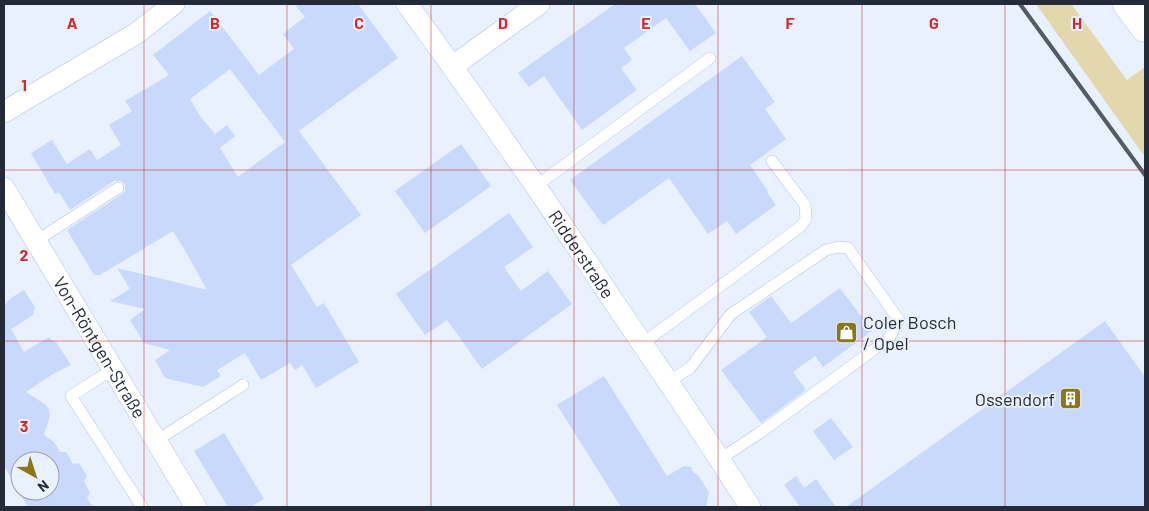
<svg xmlns="http://www.w3.org/2000/svg" width="1149" height="511" font-family="Barlow,sans-serif">
  <rect width="100%" height="100%" fill="#e9f0fe"/>
  <path fill="#e2d7ad" d="M1036,4h35l56,76 18,-13v90z"/>
  <path fill="#c8d9fb" fill-rule="evenodd" d="M294,4h64l40,54 -99,73 62,84 -70,50 26,42 7,-4 35,59 -43,26 -14,-23 -7,5 -5,-7 -29,17 -16,-27 -28,17 4,6 -18,11 -38,-9 -10,-18 15,-10 -26,-7 -14,-23 15,-11 -35,-8 20,-12 -13,-21 90,22 -20,-36 -14,-23 -73,44h-6l-27,-45 55,-36 3,-3v-7l-4,-3h-7l-44,29 -11,-18 -4,2 -24,-41 21,-13 15,24 23,-15 7,11 24,-15 -12,-20 23,-14 -7,-10 44,-26 -16,-20 57,-44 49,64 35,-26 -11,-15 22,-17zM230,69l55,73 -47,35 -18,-29 15,-12 -8,-11 -12,9 -15,-18 -10,-17z
    M615,4h80l21,29 -26,18 -24,-33 -42,30 8,12 -11,8 16,22 -55,40 -38,-54 -15,11 -11,-14z
    M742,56l33,46 -10,7 21,30 -36,26 18,26 -1,1 9,13 -40,29 -9,-13 -19,13 -39,-56 -66,47 -33,-45z
    M461,144l30,42 -66,47 -30,-42z
    M509,213l24,34 -29,20 17,24 27,-20 24,33 -90,65 -35,-49 -22,15 -29,-41z
    M840,288l32,43 -49,36 -8,-11 -22,16 13,18 -45,33 -40,-53 46,-33 -18,-25 22,-16 20,27z
    M24,290l11,17 -2,8 -22,14 13,23 25,-15 3,4 4,1 15,23 -18,9 -27,18 20,13 3,5 1,6 -6,19 10,7 6,10h6l7,12 6,-1 8,13 -3,5 6,12 -3,5 6,9h-65l-24,-41v-160l7,-8zM20,461h30v30h-30z
    M1105,321l40,56v130h-299z
    M604,376l63,100 17,-10 7,1 3,6 4,2 11,18 -3,14h-85l-64,-102z
    M831,418l22,29 -19,13 -21,-29z
    M224,433l40,66 -14,8h-22l-34,-56z
    M796,476l8,12 12,-9 20,28h-36l-16,-22z"/>
  <g fill="none" stroke-linecap="round" stroke-linejoin="round">
    <defs>
      <path id="lane" d="M536,186l174,-128
        M36,241l82,-53
        M642,344l158,-117 6,-8 -1,-14 -33,-44
        M113,369l-42,27 71,111
        M668,382l22,-14 41,-54 95,-64 12,-3 10,1 51,72 -10,18 -17,13 -114,83 -38,25
        M156,441l87,-56"/>
      <g id="street">
        <path id="s1" d="M407,4c72,98 140,198 207,298 46,68 93,136 136,205"/>
        <path d="M453,66l86,-62"/>
        <path d="M4,112l133,-79 37,-29"/>
        <path id="s2" d="M4,188l192,319"/>
      </g>
      <path id="secondary" d="M1127,4l18,24"/>
    </defs>
    <use href="#lane" stroke="#b3c4e5" stroke-width="12"/>
    <use href="#street" stroke="#b3c4e5" stroke-width="22"/>
    <use href="#secondary" stroke="#b3c4e5" stroke-width="29"/>
    <use href="#lane" stroke="#fff" stroke-width="11"/>
    <use href="#street" stroke="#fff" stroke-width="21"/>
    <use href="#secondary" stroke="#fff" stroke-width="28"/>
    <path stroke="#545a67" stroke-width="4" d="M1020,4l125,171"/>
  </g>
  <path fill="none" stroke="#d62828" stroke-width="1" stroke-opacity="0.55" d="M144,4v503M287,4v503M431,4v503M574,4v503M718,4v503M862,4v503M1005,4v503M4,170h1141M4,341h1141"/>
  <defs>
    <symbol id="shop-square" viewBox="-11 -11 22 22"><rect x="-9" y="-9" width="18" height="18" rx="4" fill="#8b761a" stroke="#e9f0fe"/><path d="M-5-2.5h2.3a2.7 3.5 0 0 1 5.4 0H5L5.5 6h-11ZM-1.5-2.5h3a1.5 2.3 0 0 0-3 0Z" fill="#fff"/></symbol>
    <symbol id="building-square" viewBox="-11 -11 22 22"><rect x="-9" y="-9" width="18" height="18" rx="4" fill="#8b761a" stroke="#e9f0fe"/><path d="M-4-6H4V6H1V3H-1V6H-4ZM-2.5-4.3h1.7v1.8h-1.7ZM.8-4.3h1.7v1.8H.8ZM-2.5-1h1.7V.8h-1.7ZM.8-1h1.7V.8H.8Z" fill="#fff"/></symbol>
  </defs>
  <g fill-rule="evenodd">
    <use href="#shop-square" x="834" y="320" width="25" height="25"/>
    <use href="#building-square" x="1058" y="386" width="25" height="25"/>
  </g>
  <g text-anchor="middle" dominant-baseline="central" stroke-width="4" stroke-linejoin="round" paint-order="stroke">
    <g font-size="18" fill="#242a37" stroke="#e9f0fe">
      <text stroke="none"><textPath href="#s1" startOffset="305">Ridderstraße</textPath></text>
      <text stroke="none"><textPath href="#s2" startOffset="186">Von-Röntgen-Straße</textPath></text>
    </g>
    <g font-size="18" fill="#242a37" stroke="#e9f0fe" text-anchor="start">
      <text x="863" y="322">Coler Bosch<tspan x="863" dy="21">/ Opel</tspan></text>
      <text x="1055" y="399" text-anchor="end">Ossendorf</text>
    </g>
  </g>
  <g font-size="16" text-anchor="middle" font-weight="bold" fill="#d62828" stroke="#e9f0fe" stroke-width="4" stroke-linejoin="round" paint-order="stroke">
    <text x="72" y="29">A</text>
    <text x="215" y="29">B</text>
    <text x="359" y="29">C</text>
    <text x="503" y="29">D</text>
    <text x="646" y="29">E</text>
    <text x="790" y="29">F</text>
    <text x="934" y="29">G</text>
    <text x="1077" y="29">H</text>
    <text x="24" y="91">1</text>
    <text x="24" y="261">2</text>
    <text x="24" y="432">3</text>
  </g>
  <rect width="1149" height="511" fill="none" stroke="#242a37" stroke-width="10"/>
  <g transform="translate(35 476) rotate(141)"><circle r="24" fill="#e9f0fe" stroke="#9aa1ae"/>
  <path d="M0-4L9 19L0 12L-9 19Z" fill="#8b761a"/>
  <text y="-8" font-size="14" font-weight="bold" text-anchor="middle" fill="#242a37">N</text>
  </g>
</svg>
